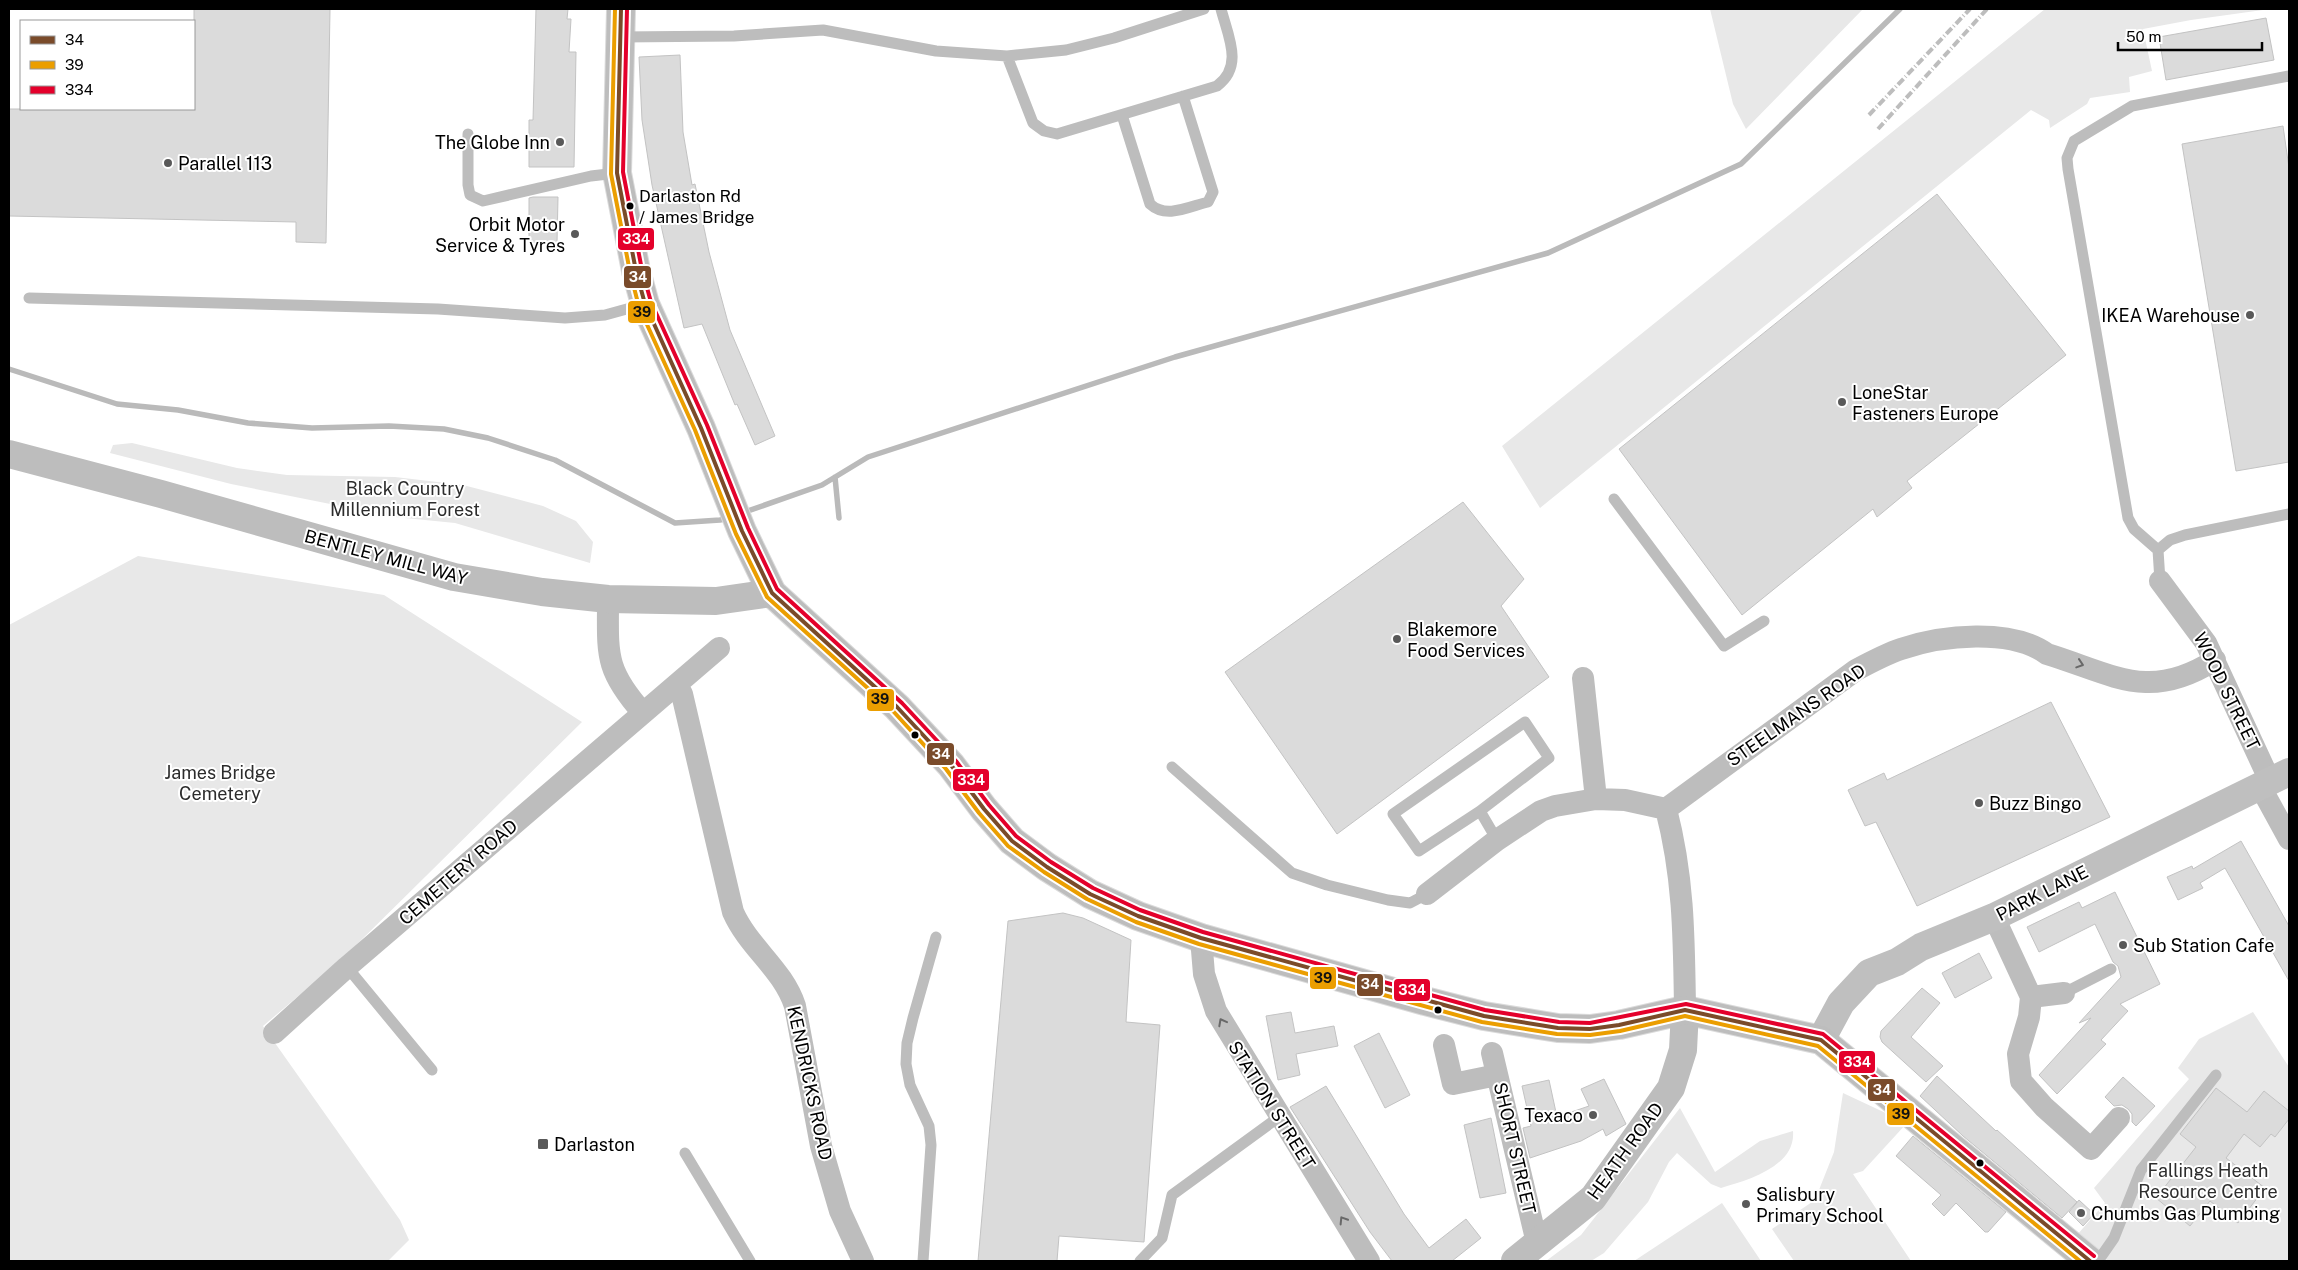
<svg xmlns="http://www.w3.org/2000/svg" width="2298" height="1270" font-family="'Public Sans',sans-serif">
  <rect width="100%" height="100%" fill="#fff"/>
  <path fill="#e8e8e8" d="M1710,9h153l-117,120 -13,-25z
    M2045,9h225l-79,11 -48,9 9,42 -23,6 1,15 -40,6 -3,6 -37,24 -1,-8 -18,-10 -491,398 -38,-62z
    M132,443l105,25 50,7 108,2 68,8 80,21 33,15 17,21 -3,21 -135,-40 -60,-6 -164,-33 -121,-31 3,-8z
    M138,556l246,39 198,127 -240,237 -79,67 137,194 9,20 -21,21h-379v-636z
    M2253,1012l36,55v194h-181l-31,-26 28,-32 -11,-15 95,-109 -11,-11 21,-29z
    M1843,1093l64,30 -44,48 -10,3 58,87h-117l-22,-32 43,-29 19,-48z
    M1680,1108l35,64 45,-31 33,-10c3,35 -44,49 -72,57l-10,-4 -34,-31 -8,9 -21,40 -44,51 -13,8h-45l35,-26z
    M1722,1203l39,58h-127z"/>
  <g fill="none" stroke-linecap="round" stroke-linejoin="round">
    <path stroke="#bababa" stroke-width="5.5" d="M9,369l108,35 61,6 70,13 64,5 77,-2 55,3 44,9 67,22 120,63 45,-3 9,-2
      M835,477l4,41
      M742,513l80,-28 46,-28 307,-100 373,-104 193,-89 159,-155"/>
  </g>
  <path fill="#dbdbdb" stroke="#c3c3c3" d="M194,9h136l-4,234 -30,-1v-20l-287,-6v-107h185z
    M536,9h32l-1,10h4l-2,33h7l-2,115h-45v-47h4z
    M2266,18l8,42 -108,20 -7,-43z
    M680,55l3,77 9,53 3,-1 14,68 21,78 45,106 -20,9 -18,-41 -2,1 -33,-81 -18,4 -32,-143 -10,-65 -3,-63z
    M2283,126l6,42v294l-53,9 -54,-327z
    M1937,194l129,161 -159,126 5,7 -35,29 -4,-8 -131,106 -123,-166z
    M533,197h25l-1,46h-28v-45z
    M1463,502l61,77 -23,27 48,71 -212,157 -112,-162z
    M2051,702l59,115 -193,89 -41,-84 -11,4 -17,-36 36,-17 3,7z
    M2241,841l48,85v55l-64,-113 -25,15 3,5 -25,12 -11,-23 25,-11 1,3z
    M2115,892l45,92 -40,20 8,7 -27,29 5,4 -49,50 -18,-19 52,-57 -12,5 42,-46 -3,-11 -5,-4 -18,-38 -56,28 -12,-25 52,-25 3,6z
    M1063,913l20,5 48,22 -5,82 34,3 -16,217 -85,-6 -2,25h-79l30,-340z
    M1979,953l13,25 -37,20 -13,-25z
    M1922,988l18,15 -29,34 32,29 -17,16 -44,-40 -2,-5 1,-6z
    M1291,1012l4,21 39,-7 4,20 -42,8 4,21 -22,5 -12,-64z
    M1379,1033l31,62 -25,13 -31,-62z
    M1937,1076l59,55 1,-1 80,72 -15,16 -99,-82 -43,-40z
    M2123,1077l32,29 -19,20 -4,-4v-8l-4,-5 -6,-4 -8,1 -9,-9z
    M1604,1079l22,45 -20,12 -3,-7 -22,12 -51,17 -7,-30 8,-2 -9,-40 27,-6 8,37 32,-11 -8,-17z
    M1326,1086l78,128 25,34 37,-29 15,19 -29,23h-60l-22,-29 -80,-125z
    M2216,1088l31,24 17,-21 25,20v8l-14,18 -4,-3 -11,13 -16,-13 -18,24 39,30 -27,35 -28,-22 -20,25 -34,-28 40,-51 -16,-13z
    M1491,1118l15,75 -26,5 -16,-73z
    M1913,1136l93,76 -18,20h-3l-29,-29 -12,13 -12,-12 9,-9 -45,-39z
    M2079,1200l15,14 -11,12 -14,-14z"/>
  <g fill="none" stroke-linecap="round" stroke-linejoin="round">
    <defs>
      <path id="primary" d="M621,9l-4,164 19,98 9,33 56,124 41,103 30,62 125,114 54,58 33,44 28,32 35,26 43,27 48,22 63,22 224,63 59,15 74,12 32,1 29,-4 66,-15 136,30 269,221"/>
    </defs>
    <use href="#primary" stroke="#dbdbdb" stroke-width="30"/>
    <path stroke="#bdbdbd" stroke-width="11" d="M620,37l114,-1 89,-6 113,21 71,5 59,-6 48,-12 90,-29
      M1007,56l26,67 11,8 13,3 160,-48c27,-20 11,-50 4,-77
      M1122,115l28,89c16,15 38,3 58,-2l5,-10 -30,-96
      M468,134v51l2,10 13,6 108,-25 26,-3
      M29,298l409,11 127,9 40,-3 40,-11
      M1614,499l110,147 40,-25
      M2158,550l-24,-21 -6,-11 -60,-349 -1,-11 7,-17 58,-35 157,-30
      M2160,581l-2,-31 12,-10 15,-5 104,-21
      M1172,767l120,106 35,12 61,15 22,3 17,-9
      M1480,811l69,-53 -24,-36 -132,92 26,37 61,-40 17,29
      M347,967l85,103
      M2064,993l47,-24
      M685,1153l65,108
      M923,1261l8,-116 -2,-19 -19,-41 -4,-21 1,-21 6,-25 23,-81
      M1140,1261l22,-23 10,-43 107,-78
      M2098,1261l16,-23 27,-68 75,-95"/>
    <path stroke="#bdbdbd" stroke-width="22" d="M2160,581l46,62 64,138
      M608,599c0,55 -4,70 35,114
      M1583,678l13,121 29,1 41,9
      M677,685l5,9 51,218c16,36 50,57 62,94l26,140 19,65 23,50
      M2260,786l29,53
      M1666,809l190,-139c15,-8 30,-16 45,-21 41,-14 110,-21 146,5 68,21 102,48 168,6
      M1666,809c18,69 18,130 19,201
      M1427,894l70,-54 44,-29 14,-5 41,-7
      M1994,917l37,80 -2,20 -11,37 3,27 23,26 47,42 28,-31
      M1201,938l3,36 12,37 153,250
      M2031,997l33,-4
      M274,1033l73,-66 372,-319
      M1444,1045l9,39 44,-9
      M1492,1053l45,190"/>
    <path stroke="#bdbdbd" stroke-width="28" d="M9,454l152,40 293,83 88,15 66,7 108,2 56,-8
      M1515,1261l78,-63 78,-110 12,-38 2,-40"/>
    <path stroke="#bfbfbf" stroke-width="28" d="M1821,1040l20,-37 28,-30 28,-11 24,-15 73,-30 295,-145"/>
    <use href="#primary" stroke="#bdbdbd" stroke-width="28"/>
    <path stroke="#bdbdbd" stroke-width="4" stroke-dasharray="8 2.5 1 2.5" stroke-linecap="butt" d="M1869,115l101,-106
      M1878,129l109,-120"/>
    <defs>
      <path id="bus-1" d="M621,9l-4,164 19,98 9,33 56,124 41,103 30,62 125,114 54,58 33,44 28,32 35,26 43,27 48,22 63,22 283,78 74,12 32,1 29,-4 66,-15 136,30 269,221"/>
      <path id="bus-2" d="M615,9l-4,165 19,98 9,35 56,123 41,104 31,63 126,114 53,58 33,44 29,33 36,26 43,27 49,23 63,22 283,78 75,12 33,1 30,-4 65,-15 133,30 262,215"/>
      <path id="bus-3" d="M627,9l-4,163 19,98 9,32 56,123 41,103 29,61 125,114 54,58 33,44 27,31 35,26 42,26 47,22 63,22 282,78 74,12 31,1 96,-19 137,30 271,222"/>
    </defs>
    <use href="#bus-1" stroke="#fff" stroke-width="8"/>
    <use href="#bus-2" stroke="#fff" stroke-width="8"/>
    <use href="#bus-3" stroke="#fff" stroke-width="8"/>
    <use href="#bus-1" stroke="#7a4b2a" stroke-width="4"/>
    <use href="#bus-2" stroke="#eb9e00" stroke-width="4"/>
    <use href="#bus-3" stroke="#e4002b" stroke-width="4"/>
  </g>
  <defs><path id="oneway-chevron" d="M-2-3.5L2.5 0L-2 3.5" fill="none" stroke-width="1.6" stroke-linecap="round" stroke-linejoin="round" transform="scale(1.25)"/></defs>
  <g stroke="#686868">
    <use href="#oneway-chevron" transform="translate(2080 664) rotate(18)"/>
    <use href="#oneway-chevron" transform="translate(1222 1022) rotate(-118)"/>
    <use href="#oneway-chevron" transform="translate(1343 1220) rotate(-122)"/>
  </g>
  <g fill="#595959" stroke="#fff" stroke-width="2">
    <circle cx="560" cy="142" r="5"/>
    <circle cx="168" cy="163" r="5"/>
    <circle cx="575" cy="234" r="5"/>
    <circle cx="2250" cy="315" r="5"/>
    <circle cx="1842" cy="402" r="5"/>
    <circle cx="1397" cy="639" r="5"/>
    <circle cx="1979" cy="803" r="5"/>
    <circle cx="2123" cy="945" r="5"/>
    <circle cx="1593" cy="1115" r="5"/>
    <rect x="537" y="1138" width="12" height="12" rx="2.5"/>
    <circle cx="1746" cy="1204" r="5"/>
    <circle cx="2081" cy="1213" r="5"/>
  </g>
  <g fill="#000" stroke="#fff" stroke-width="2">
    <circle cx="630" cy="206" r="4.5"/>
    <circle cx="915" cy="735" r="4.5"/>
    <circle cx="1438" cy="1010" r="4.5"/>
    <circle cx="1980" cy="1163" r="4.5"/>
  </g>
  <g text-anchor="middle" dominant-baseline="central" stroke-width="4" stroke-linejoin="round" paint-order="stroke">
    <g font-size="17" fill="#000" stroke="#fff" text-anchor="start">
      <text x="639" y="196">Darlaston Rd<tspan x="639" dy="21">/ James Bridge</tspan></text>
    </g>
    <g font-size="18" fill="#000" stroke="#fff" text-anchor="start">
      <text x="550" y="142" text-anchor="end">The Globe Inn</text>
      <text x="178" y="163">Parallel 113</text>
      <text x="565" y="224" text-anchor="end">Orbit Motor<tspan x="565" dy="21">Service &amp; Tyres</tspan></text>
      <text x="2240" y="315" text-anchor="end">IKEA Warehouse</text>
      <text x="1852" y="392">LoneStar<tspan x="1852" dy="21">Fasteners Europe</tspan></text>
      <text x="1407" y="629">Blakemore<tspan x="1407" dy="21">Food Services</tspan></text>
      <text x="1989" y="803">Buzz Bingo</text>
      <text x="2133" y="945">Sub Station Cafe</text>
      <text x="1583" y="1115" text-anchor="end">Texaco</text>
      <text x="554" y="1144">Darlaston</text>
      <text x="1756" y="1194">Salisbury<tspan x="1756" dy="21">Primary School</tspan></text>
      <text x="2091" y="1213">Chumbs Gas Plumbing</text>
    </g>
    <g font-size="18" fill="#2c2c2c" stroke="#fff">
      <text x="405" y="488">Black Country<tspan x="405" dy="21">Millennium Forest</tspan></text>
      <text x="220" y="772">James Bridge<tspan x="220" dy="21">Cemetery</tspan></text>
      <text x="2208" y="1170">Fallings Heath<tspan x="2208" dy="21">Resource Centre</tspan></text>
    </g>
    <g font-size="18" fill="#000" stroke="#fff">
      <text transform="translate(386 557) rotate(15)">BENTLEY MILL WAY</text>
      <text transform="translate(2227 691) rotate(64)">WOOD STREET</text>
      <text transform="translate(1796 715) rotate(-35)">STEELMANS ROAD</text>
      <text transform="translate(458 872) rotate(-41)">CEMETERY ROAD</text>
      <text transform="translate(2042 893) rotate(-27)">PARK LANE</text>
      <text transform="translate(810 1083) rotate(78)">KENDRICKS ROAD</text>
      <text transform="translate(1272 1105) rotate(58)">STATION STREET</text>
      <text transform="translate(1515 1148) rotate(77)">SHORT STREET</text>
      <text transform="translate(1625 1151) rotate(-54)">HEATH ROAD</text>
    </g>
  </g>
  <g stroke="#fff" stroke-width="2">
    <rect x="617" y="227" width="38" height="24" rx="5" fill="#e4002b"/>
    <rect x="623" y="265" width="29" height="24" rx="5" fill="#7a4b2a"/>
    <rect x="627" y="300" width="29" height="24" rx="5" fill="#eb9e00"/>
    <rect x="866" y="688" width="29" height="24" rx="5" fill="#eb9e00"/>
    <rect x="926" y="742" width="29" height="24" rx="5" fill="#7a4b2a"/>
    <rect x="952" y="768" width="38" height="24" rx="5" fill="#e4002b"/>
    <rect x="1309" y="966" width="28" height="24" rx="5" fill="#eb9e00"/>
    <rect x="1356" y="973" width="28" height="24" rx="5" fill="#7a4b2a"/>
    <rect x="1393" y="978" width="38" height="24" rx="5" fill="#e4002b"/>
    <rect x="1838" y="1050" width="38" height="24" rx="5" fill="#e4002b"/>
    <rect x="1867" y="1078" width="29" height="24" rx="5" fill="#7a4b2a"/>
    <rect x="1886" y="1102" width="29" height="24" rx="5" fill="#eb9e00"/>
  </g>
  <g font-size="14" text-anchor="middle" font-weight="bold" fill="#fff">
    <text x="636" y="244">334</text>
    <text x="638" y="282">34</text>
    <text x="941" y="759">34</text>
    <text x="971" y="785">334</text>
    <text x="1370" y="989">34</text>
    <text x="1412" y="995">334</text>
    <text x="1857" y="1067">334</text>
    <text x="1882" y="1095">34</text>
  </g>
  <g font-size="14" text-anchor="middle" font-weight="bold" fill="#111">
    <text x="642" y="317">39</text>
    <text x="880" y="704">39</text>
    <text x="1323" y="983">39</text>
    <text x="1901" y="1119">39</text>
  </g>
  <rect width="2298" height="1270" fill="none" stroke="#000000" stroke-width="20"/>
  <rect x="20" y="20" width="175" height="90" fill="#ffffff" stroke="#999999"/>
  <rect x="30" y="36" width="25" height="8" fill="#7a4b2a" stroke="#999999"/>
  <text x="65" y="45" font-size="15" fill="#000000">34</text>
  <rect x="30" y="61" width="25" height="8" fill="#eb9e00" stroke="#999999"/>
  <text x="65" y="70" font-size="15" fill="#000000">39</text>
  <rect x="30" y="86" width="25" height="8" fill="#e4002b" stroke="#999999"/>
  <text x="65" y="95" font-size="15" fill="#000000">334</text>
  <path d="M2118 42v8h144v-8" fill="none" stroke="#000000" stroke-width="2.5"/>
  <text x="2126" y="42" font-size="15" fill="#000000" stroke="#ffffff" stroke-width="4" paint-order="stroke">50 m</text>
</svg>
